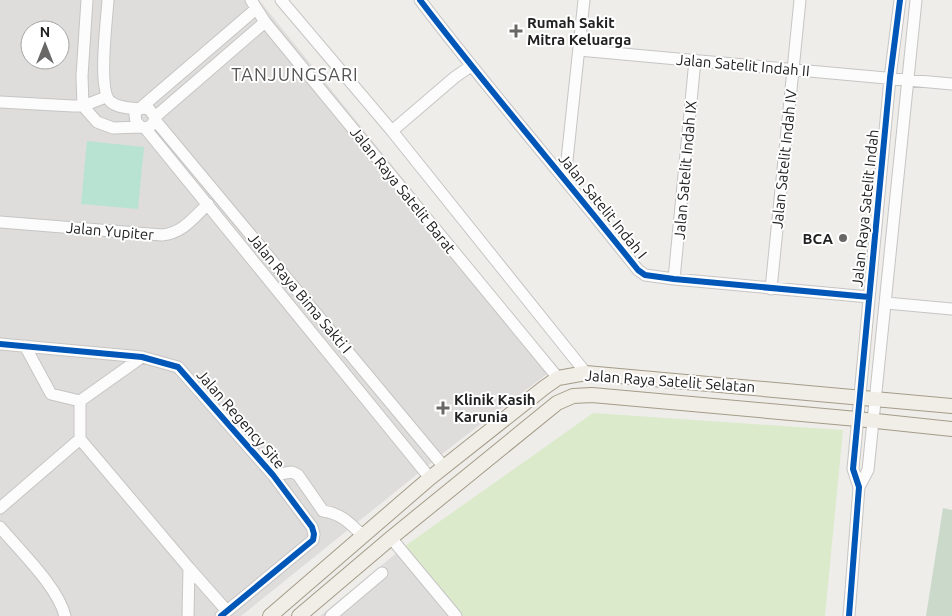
<svg xmlns="http://www.w3.org/2000/svg" width="952" height="616" font-family="Ubuntu,sans-serif">
  <rect width="100%" height="100%" fill="#efedea"/>
  <path fill="#dedddb" fill-rule="evenodd" d="M0,0h259l296,368 -99,75 -215,173h-241zM30,30h30v30h-30z
    M405,546l55,70h-140z"/>
  <path fill="#dbeacb" d="M593,413l250,17 -18,186h-365l-55,-70z"/>
  <path fill="#cad9ca" d="M943,508l9,2v106h-26z"/>
  <path fill="#b8e3d2" d="M87,141l57,6 -6,62 -57,-5z"/>
  <g fill="none" stroke-linecap="round" stroke-linejoin="round">
    <defs>
      <path id="minor" d="M87,0l-5,76 1,30 14,16 16,6 28,-1
        M108,0c-1,18 -11,92 3,102 7,6 20,6 29,7
        M251,0l14,22 293,356
        M281,0l111,131 194,242
        M420,0c70,92 146,179 218,270l7,5 29,4 195,18
        M579,50l373,34
        M0,102l73,4h10l23,-9
        M143,108l6,1 6,8c-1,8 -6,12 -14,10l-5,-5 -1,-7 2,-4 119,-102
        M155,117l110,-95
        M155,120l289,347
        M145,128l285,350
        M392,131l63,-54 16,-11
        M565,179l19,-179
        M0,222l162,13c21,-2 31,-17 46,-31
        M674,279l21,-219
        M771,289l29,-289
        M886,303l66,6
        M0,344l142,13 36,10 95,108 39,52 2,7 -1,6 -92,76
        M25,346l26,48 29,7
        M142,357l-62,44v38l109,129 38,43
        M273,475l19,-3 6,3 25,36c17,2 27,12 39,24
        M859,487l9,-17 48,-470
        M0,508l80,-69
        M0,527c20,24 58,60 65,89
        M391,538l65,78
        M188,616l1,-48
        M331,616l51,-43
        M849,616l10,-129 -6,-18 37,-391 10,-78"/>
      <path id="major" d="M270,616l160,-138 115,-91 13,-9 28,-5 366,33
        M299,616l92,-78 166,-135 16,-7 19,-1 265,24 95,10"/>
    </defs>
    <use href="#minor" stroke="#c6c5c4" stroke-width="13"/>
    <use href="#major" stroke="#a49c88" stroke-width="16"/>
    <use href="#minor" stroke="#fdfcfc" stroke-width="11"/>
    <use href="#major" stroke="#f1ede7" stroke-width="14"/>
    <defs>
      <path id="cycleway" d="M420,0c70,92 146,179 218,270l7,5 29,4 195,18
        M0,344l142,13 36,10 95,108 39,52 2,7 -1,6 -92,76
        M849,616l10,-129 -6,-18 37,-391 10,-78"/>
    </defs>
    <use href="#cycleway" stroke="#fff" stroke-width="9"/>
    <use href="#cycleway" stroke="#0057b8" stroke-width="6"/>
  </g>
  <g fill="#696867" stroke="#fff" stroke-width="2">
    <path d="M513.5 23.5h5v5h5v5h-5v5h-5v-5h-5v-5h5z"/>
    <circle cx="843" cy="238" r="5"/>
    <path d="M440.5 400.5h5v5h5v5h-5v5h-5v-5h-5v-5h5z"/>
  </g>
  <g text-anchor="middle" dominant-baseline="central" stroke-width="4" stroke-linejoin="round" paint-order="stroke">
    <g font-size="15" font-weight="bold" fill="#212121" stroke="#fff" text-anchor="start">
      <text x="527" y="22">Rumah Sakit<tspan x="527" dy="17">Mitra Keluarga</tspan></text>
      <text x="833" y="238" text-anchor="end">BCA</text>
      <text x="454" y="399">Klinik Kasih<tspan x="454" dy="17">Karunia</tspan></text>
    </g>
    <g font-size="15" fill="#212121" stroke="#fff">
      <text transform="translate(743 65) rotate(5)">Jalan Satelit Indah II</text>
      <text transform="translate(784 159) rotate(-84)">Jalan Satelit Indah IV</text>
      <text transform="translate(685 170) rotate(-85)">Jalan Satelit Indah IX</text>
      <text transform="translate(403 190) rotate(51)">Jalan Raya Satelit Barat</text>
      <text transform="translate(603 206) rotate(51)">Jalan Satelit Indah I</text>
      <text transform="translate(865 208) rotate(-84)">Jalan Raya Satelit Indah</text>
      <text transform="translate(110 231) rotate(5)">Jalan Yupiter</text>
      <text transform="translate(300 293) rotate(50)">Jalan Raya Bima Sakti I</text>
      <text transform="translate(670 381) rotate(4)">Jalan Raya Satelit Selatan</text>
      <text transform="translate(241 419) rotate(49)">Jalan Regency Site</text>
    </g>
    <g font-size="18" letter-spacing="1" fill="#545454" stroke="#fff">
      <text x="295" y="74">TANJUNGSARI</text>
    </g>
  </g>
  <g transform="translate(45 45)"><circle r="24" fill="#ffffff" stroke="#a6a6a6"/>
  <path d="M0-4L9 19L0 12L-9 19Z" fill="#696867"/>
  <text y="-8" font-size="14" font-weight="bold" text-anchor="middle" fill="#212121">N</text>
  </g>
</svg>
